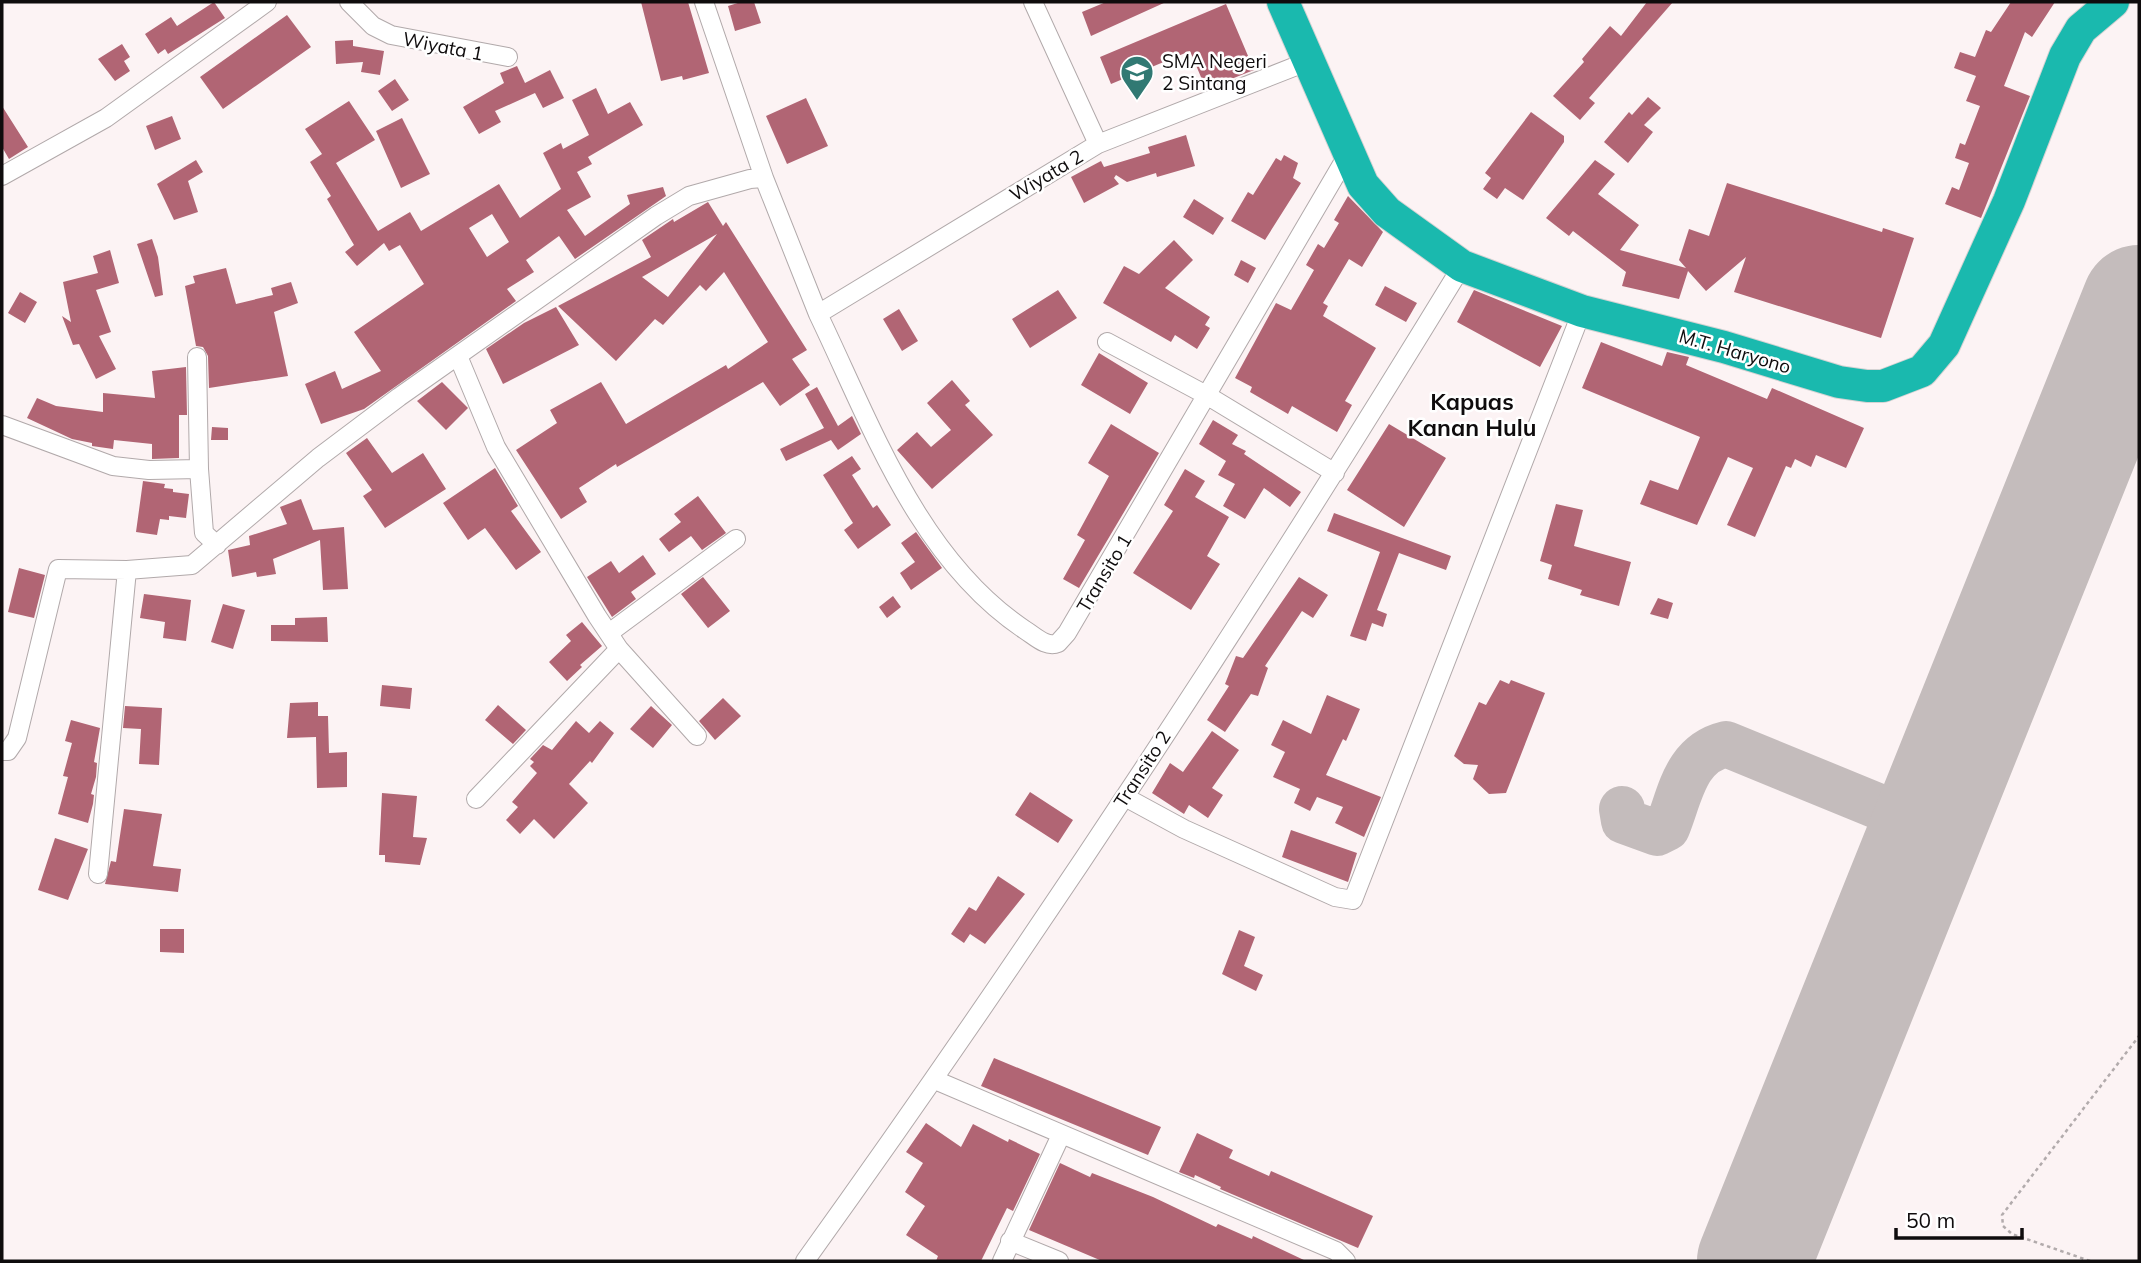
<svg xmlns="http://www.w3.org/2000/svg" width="2141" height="1263" font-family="Mulish,sans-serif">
  <rect width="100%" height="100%" fill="#fcf3f4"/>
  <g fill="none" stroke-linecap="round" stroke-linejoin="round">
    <path stroke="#c4bcbc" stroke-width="46" d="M1622,809l2,12 33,12 10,-5c14,-35 18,-74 59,-84l161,66 20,22 7,30
      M1887,810c24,0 39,-6 57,-22"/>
    <path stroke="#c4bcbc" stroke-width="114" d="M1754,1261l385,-959"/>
  </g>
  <path fill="#b16574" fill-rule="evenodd" d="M214,2l11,16 -57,36 -3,-5 -7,5 -13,-20 26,-17 6,9z
    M641,2h47l21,71 -26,7 -1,-4 -21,5z
    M741,2h13l7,21 -26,8 -7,-25z
    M1106,2h60l-75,34 -9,-24z
    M1647,2h26l-84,96 6,5 -15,17 -27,-24 31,-34 -2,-3 28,-33 11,10z
    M2011,2h44l-23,35 -7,-5 -21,54 26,10 -49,122 -36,-14 7,-17 7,3 10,-27 -14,-5 5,-15 5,2 15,-39 -14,-5 10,-25 -22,-8 6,-16 15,5 11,-27 5,2z
    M1226,4l28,66 -48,19 -16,-38 -79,33 -11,-27z
    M287,15l24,32 -88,62 -23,-32z
    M353,40v6l31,5 -4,24 -19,-3 2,-10 -27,2 -1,-23z
    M122,44l8,13 -6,4 6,10 -15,10 -17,-22z
    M517,66l8,17 25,-13 14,28 -21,10 -8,-15 -40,18 6,11 -22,12 -16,-27 41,-24 -4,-10z
    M395,79l14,21 -17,11 -14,-20z
    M596,88l12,26 22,-12 13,23 -55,32 4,7 -15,8 14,25 -24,13 18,26 45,-32 -3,-9 36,-8 3,9 -91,63 -16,-23 -33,24 8,12 -27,17 9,12 -152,108 -43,15 -16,-40 30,-13 7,18 39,-18 -27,-39 70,-48 -24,-39 -11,6 -5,-8 -27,23 -12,-14 9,-7 -27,-46 4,-3 -21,-34 12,-8 -17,-25 44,-28 26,39 -39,23 42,68 32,-19 11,19 78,-47 21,34 41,-29 -18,-36 18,-10 2,6 26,-14 -17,-35zM492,214l17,28 -22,15 -18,-29z
    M1648,97l13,11 -17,17 9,7 -25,31 -24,-21 25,-30 3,3z
    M806,98l22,48 -41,18 -21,-48z
    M2,106l26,41 -19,12 -7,-12z
    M1531,112l33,24v6l-41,58 -18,-12 -8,11 -14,-10 8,-11 -6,-5z
    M172,116l9,23 -26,11 -9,-24z
    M402,118l28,56 -29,14 -25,-57z
    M1186,135l9,31 -38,11 -1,-4 -29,9 -11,-7 -2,3 5,6 -35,19 -13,-26 30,-16 3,6 46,-14 -2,-6z
    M1284,155l14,8 -5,15 8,5 -36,57 -34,-19 17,-29 5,3 23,-37 5,3z
    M196,160l7,12 -15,9 10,31 -24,8 -17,-36z
    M1595,160l20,14 -17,20 41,31 -19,25 66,18 -7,-8 10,-31 20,7 18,-53 155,49 1,-4 31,10 -33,100 -147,-46 12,-35 -40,34 -18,-20 -9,28 -57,-13 4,-14 -53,-41 -4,5 -23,-18z
    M1348,196l35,36 -21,35 -13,-8 -26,44 5,3 -5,10 53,32 -31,53 7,4 -15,27 -45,-26 -4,8 -38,-22 2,-5 -17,-9 41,-75 15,7 23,-40 -8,-5 12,-21 6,4 15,-25 -5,-3z
    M1194,199l30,19 -11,17 -30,-18z
    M708,202l15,24 3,-4 81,128 -15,9 18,26 -30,21 -17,-24 -146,85 -1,-3 -37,24 8,14 -26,17 -45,-69 41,-27 -7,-13 51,-28 25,42 100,-59 2,4 40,-27 -44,-70 -18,19 -6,-6 -37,40 -8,-6 -39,42 -58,-55 93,-49 -9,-17 31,-21 1,3zM717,234l-49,63 -26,-20z
    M152,239l6,18 5,38 -8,2 -18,-53z
    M1174,240l19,20 -28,28 45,29 -5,8 5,3 -13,21 -22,-14 -4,7 -68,-39 21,-37 15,8z
    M110,250l9,33 -23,7 15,42 -12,4 17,33 -20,10 -17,-35 -6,1 -11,-29 9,6 -8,-40 35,-9 -5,-17z
    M1241,260l15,8 -8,15 -14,-8z
    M226,268l10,36 37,-9 -2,-7 20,-6 7,21 -24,9 14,64 -79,12 -1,-32 -5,-9 -7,-1 -11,-60 10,-3 -2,-7z
    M1385,286l32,17 -11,19 -31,-17z
    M1058,290l19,28 -47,30 -18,-29z
    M1474,290l88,36 -22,41 -83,-45z
    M20,292l17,10 -12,21 -17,-10z
    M556,307l23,38 -76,39 -17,-35 38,-26z
    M899,309l19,32 -16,10 -19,-32z
    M1601,342l61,24 5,-14 22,5 -3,8 81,34 5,-11 92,40 -18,40 -30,-13 -5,12 -16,-8 -4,9 -5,-2 -31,71 -28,-12 26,-57 -25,-11 -31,68 -57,-21 10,-24 28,10 22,-53 -118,-49z
    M1099,353l49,30 -18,31 -49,-29z
    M186,367l1,48h-8v43l-27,1v-15l-38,-4 -1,9 -21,-3v-3l-20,-4 -45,-21 10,-20 19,8 47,6v-19l52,5 -3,-27z
    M952,380l18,21 -5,4 28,30 -61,54 -35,-39 20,-18 14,15 20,-17 -24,-27z
    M442,382l26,26 -22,22 -29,-29z
    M817,387l21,39 14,-10 9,18 -23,16 -7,-10 -45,21 -6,-12 44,-21 -19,-34z
    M1213,420l25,15 -6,9 14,7 -2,3 57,38 -11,15 -26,-19 -19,31 -22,-13 12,-22 -17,-9 8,-14 -27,-17z
    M1111,424l48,29 -80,135 -16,-9 22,-39 -8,-5 32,-59 -21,-13z
    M1389,424l57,34 -42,69 -57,-37z
    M212,427l16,1v12h-17z
    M367,438l25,35 31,-20 23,36 -61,39 -22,-32 9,-6 -26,-37z
    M852,456l9,13 -9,6 21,33 4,-3 14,20 -33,24 -14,-19 9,-7 -30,-48z
    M495,468l23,38 -7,5 30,41 -25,18 -31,-42 -17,12 -25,-37z
    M1185,469l20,12 -10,16 34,20 -22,39 13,8 -29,46 -58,-37 40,-62 -9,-6z
    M143,481l22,3 -1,4 9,1v3l16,2 -3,24 -17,-2v4l-9,-1 -3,16 -21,-3z
    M698,496l28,37 -24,17 -11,-14 -22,16 -10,-13 22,-17 -7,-8z
    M301,499l12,31 31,-3 4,62 -25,1 -3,-50 -47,19 3,15 -19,3 -1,-5 -24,5 -4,-27 22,-5 -1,-9 38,-12 -7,-17z
    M1556,504l27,6 -9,36 57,16 -12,44 -39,-11 2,-5 -34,-11 4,-14 -12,-4z
    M1334,513l117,43 -5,14 -47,-17 -22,57 10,4 -4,13 -11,-4 -6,18 -16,-5 30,-84 -53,-21z
    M916,532l26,36 -31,22 -11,-17 15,-11 -14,-19z
    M643,555l13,19 -25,18 5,7 -24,18 -25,-40 24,-16 8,12z
    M19,568l26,7 -11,43 -26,-6z
    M703,577l27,34 -22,17 -27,-34z
    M1299,577l29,18 -15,23 -11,-7 -37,55 3,2 -10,28 -7,-2 -26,38 -18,-12 22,-34 -4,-2 11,-28 7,2z
    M144,594l47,6 -5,41 -23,-3 2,-16 -25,-4z
    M893,596l8,11 -14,11 -8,-11z
    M1658,598l15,5 -5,16 -18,-5z
    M223,604l22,6 -12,39 -22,-7z
    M327,617l1,25 -57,-1v-16h24v-7z
    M582,622l20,24 -22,19 2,2 -15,14 -18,-19 22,-21 -5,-6z
    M1500,680l9,4 2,-4 34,13 -39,100 -17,1 -16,-15 5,-14 -14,-1 -10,-8 25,-54 7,3z
    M382,685l30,3 -2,21 -30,-3z
    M1327,695l33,14 -14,32 -3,-2 -17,36 55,22 -17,40 -29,-14 8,-16 -26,-10 -7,14 -16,-8 6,-14 -27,-12 12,-25 -14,-7 12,-25 28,14z
    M723,698l18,18 -26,24 -16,-19z
    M318,702v14h10l1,37 18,-1v35l-30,1 -1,-51 -29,1 3,-35z
    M498,705l28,25 -13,14 -28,-24z
    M125,706l37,2 -3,57 -20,-1 2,-35 -18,-1z
    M651,706l21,19 -19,23 -23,-19z
    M71,720l29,8 -6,34 3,1 -1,14 -5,17 3,1 -1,9 -5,19 -30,-9 10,-37 -5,-1 9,-33 -7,-2z
    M576,721l13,12 11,-12 14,12 -22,30 -2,-2 -21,23 19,19 -34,36 -20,-20 -14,15 -14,-14 12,-13 -6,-5 25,-29 -7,-7 4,-4 -4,-3 13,-14 9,5z
    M1212,731l27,19 -27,38 11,7 -15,23 -19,-13 -5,9 -32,-21 18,-30 13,9z
    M1030,792l43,28 -15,23 -43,-28z
    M382,793l35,3 -4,41 14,1 -7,27 -35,-3v-7h-6z
    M124,809l38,5 -9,52 28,3 -3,23 -73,-8 6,-23 5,1z
    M1291,830l66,23 -9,29 -66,-25z
    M55,838l33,11 -20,51 -30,-10z
    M998,876l27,18 -40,50 -15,-10 -6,9 -13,-9 18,-27 7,4z
    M160,929h24v24l-24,-1z
    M1239,930l16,7 -11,29 19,9 -7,16 -34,-17z
    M994,1058l167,69 -13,28 -167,-69z
    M926,1123l35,24 12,-23 35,18 1,-3 31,15 -27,57 -6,-3 -26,53h-45l2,-5 -32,-21 19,-29 -20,-14 18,-29 -17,-11z
    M1197,1133l36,17 -4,8 40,18 2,-5 102,45 -15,32 -138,-59 1,-2 -26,-12 -1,3 -15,-6z
    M1060,1163l30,14 2,-4 61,24 63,30 2,-3 34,15 1,-3 53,25h-204l-73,-31z"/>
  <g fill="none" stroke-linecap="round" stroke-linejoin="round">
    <defs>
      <path id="street" d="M349,2l24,24 18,9 117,22
        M704,2l60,176
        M1033,2l65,142
        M1309,61l-211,83 -280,170c53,110 100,245 207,316 10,6 21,18 33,13l9,-10 281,-479
        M2,176l104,-58 161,-116
        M1107,342l101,54 127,77
        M458,356l38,91 101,169 22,33 78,87
        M197,357l2,112 5,64 13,12
        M2,425l111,41 36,4 50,-1
        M609,633l127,-94
        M2,751h6l9,-13 41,-169 69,1 65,-5 126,-107 81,-61 257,-181 33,-20 61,-17 14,-1 54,136
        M1125,797l59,32 151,68 18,3 229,-589
        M476,799l143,-150
        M98,874l29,-304
        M935,1080l401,171 10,10
        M1010,1241l49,20
        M805,1261c232,-323 450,-656 657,-995
        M1002,1261l59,-126"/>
      <path id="highway" d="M1283,2l80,183 24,27 75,54 120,45 142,36 115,35 28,4h16l39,-15 22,-26 65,-144 56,-145 16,-27 32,-27"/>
    </defs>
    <use href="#street" stroke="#b1a9aa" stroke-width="20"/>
    <use href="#highway" stroke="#d4d3d3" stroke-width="34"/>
    <path stroke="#b2abac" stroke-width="2.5" stroke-dasharray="3.5 3.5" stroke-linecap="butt" d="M2090,1261l-78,-27 -9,-8 -1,-11 137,-179"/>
    <use href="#street" stroke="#fff" stroke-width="18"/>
    <use href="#highway" stroke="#1ab9ae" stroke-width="32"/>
  </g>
  <defs>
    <symbol id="school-pin" viewBox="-11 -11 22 30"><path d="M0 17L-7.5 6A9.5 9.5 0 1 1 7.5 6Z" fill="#317973" stroke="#fff"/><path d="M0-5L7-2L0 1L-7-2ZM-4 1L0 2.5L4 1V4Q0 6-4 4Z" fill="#fff"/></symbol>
  </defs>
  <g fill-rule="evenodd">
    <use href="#school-pin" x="1118" y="53" width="38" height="52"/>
  </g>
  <g text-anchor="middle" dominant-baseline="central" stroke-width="5" stroke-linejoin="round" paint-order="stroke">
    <g font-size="19" fill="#0f0c0d" stroke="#fff">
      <text transform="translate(443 46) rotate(11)">Wiyata 1</text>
      <text transform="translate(1046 175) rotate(-31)">Wiyata 2</text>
      <text transform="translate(1735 351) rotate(16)">M.T. Haryono</text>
      <text transform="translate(1104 573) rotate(-59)">Transito 1</text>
      <text transform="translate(1142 769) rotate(-57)">Transito 2</text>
    </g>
    <g font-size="19" fill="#0f0c0d" stroke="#fff" text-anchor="start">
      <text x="1162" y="61">SMA Negeri<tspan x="1162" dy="22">2 Sintang</tspan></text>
    </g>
    <g font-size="23" font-weight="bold" fill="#0f0c0d" stroke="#fff">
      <text x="1472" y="401">Kapuas<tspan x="1472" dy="26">Kanan Hulu</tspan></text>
    </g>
  </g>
  <rect width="2141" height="1263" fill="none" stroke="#0f0c0d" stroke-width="7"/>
  <path d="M1896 1228v10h126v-10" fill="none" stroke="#0f0c0d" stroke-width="3.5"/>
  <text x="1906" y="1228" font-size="21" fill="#0f0c0d" stroke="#ffffff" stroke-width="5" paint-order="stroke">50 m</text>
</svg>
